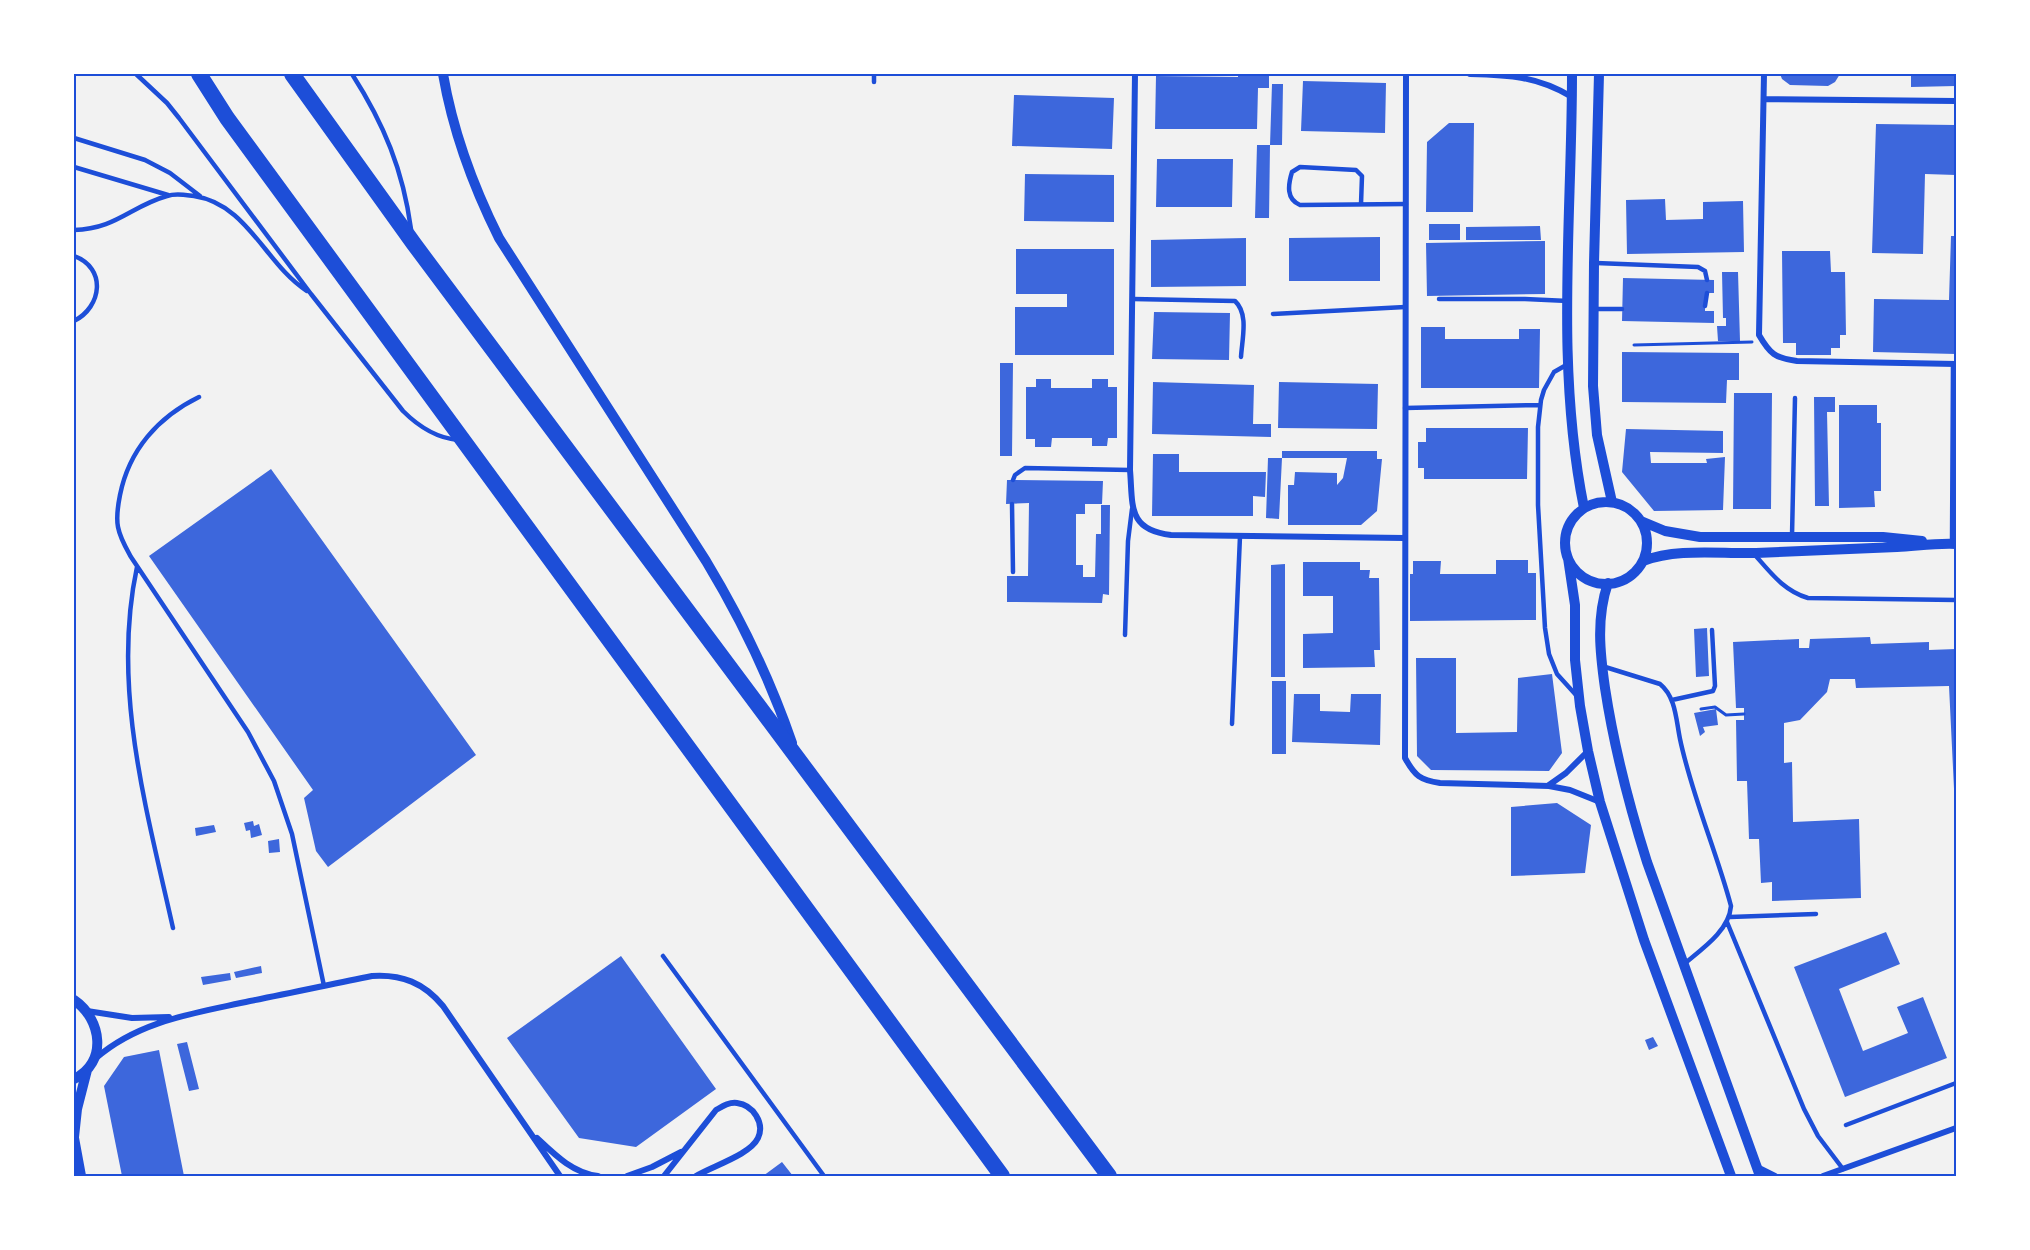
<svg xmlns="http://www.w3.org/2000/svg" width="2030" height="1250" font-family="Inter,sans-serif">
  <rect width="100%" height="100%" fill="#f2f2f2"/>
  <path fill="#3d67dc" d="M1238,74h31v14h-11l-1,41h-102l1,-53 82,1z
    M1780,74h60l-5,8 -7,4 -38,-1 -8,-6z
    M1911,74h45v12l-45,1z
    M1303,81l83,2 -1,50 -84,-2z
    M1272,84h11l-1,61h-12l-1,73h-14l2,-73h13z
    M1014,95l100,3 -2,51 -100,-3z
    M1449,123h25l-1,89h-47l1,-70z
    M1876,124l80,1v50l-31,-1 -2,80 -51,-1z
    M1157,159h76l-1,48h-76z
    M1025,174l89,1v47l-90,-1z
    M1665,199l1,21 37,-1v-17l40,-1 1,51 -117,2 -1,-54z
    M1429,224h31v16h-31z
    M1540,226l1,14h-75v-13z
    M1951,236h5v118l-83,-2 1,-53 75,1z
    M1380,237v44h-91v-43z
    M1246,238v48l-95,1v-47z
    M1545,241v53l-118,2 -1,-53z
    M1016,249h98v106h-99v-48h52v-13h-51z
    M1782,251h48l1,21h14l1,63h-6v13h-9v7h-35v-12h-13z
    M1722,272h16l2,69h-22l-1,-15h9v-8h-3z
    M1623,278l91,2v13h-9v18h9v12l-92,-2z
    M1154,312l76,1 -1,47 -77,-1z
    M1421,327h24v12h74v-10h21l-1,59h-118z
    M1622,352l117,1v27h-12l-1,23 -104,-1z
    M1000,363h13l-1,93h-12z
    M1036,379h15v9h41v-9h16v8h9v51h-9l-1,8h-15v-8h-40l-1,9h-16v-8h-9v-52h10z
    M1153,382l101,3 -1,39h18v13l-119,-3z
    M1279,382l99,2 -1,45 -99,-1z
    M1734,393h38l-1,116h-38z
    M1814,397h21v15h-8l2,94h-14z
    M1839,405h38v18h4v68h-7l1,16 -36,1z
    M1426,428h102l-1,51h-103v-11h-6v-26h8z
    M1626,429l97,2v22l-73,-1 1,11h56l-1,-4 19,-2 -2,53 -69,1 -32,-39z
    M1282,451h95v8h5l-5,52 -16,14h-73v-40h6l1,-13 42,1v12l6,-7 4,-20h-65z
    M1153,454h26v18h87l-1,25 -12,-1v20h-101z
    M1268,458h14l-3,61 -13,-1z
    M271,469l205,286 -148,112 -12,-16 -12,-53 9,-8 -164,-234z
    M1007,480l96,1 -1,23h-17v10h-9v51h7v12h12l1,-43h5v-29h9l-1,90 -6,-1 -1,9 -95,-1v-26h21l1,-73 -23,1z
    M1496,560h32v13h8v47l-126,1v-47h3v-13h28l-1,13h56z
    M1303,562h57v8h10l-1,8h10l1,72h-6l1,17 -72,1v-34l30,-1v-37h-30z
    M1285,564v113h-14v-112z
    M1707,628l2,48 -13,1 -2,-48z
    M1870,637l1,7 58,-2v8l27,-1v160h-1l-6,-123 -93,2 -1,-9h-25l-3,13 -27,28 -16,3v40l8,-1 1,60 66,-3 2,79 -89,3v-19l-11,1 -2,-44h-10l-2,-58h-10l-1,-61h8v-12h-8l-3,-66 66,-3v9h10l1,-9z
    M1416,658h40v75l61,-1 1,-54 34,-4 10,79 -13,18 -118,-1 -14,-14z
    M1272,681h14v73h-14z
    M1294,694h26v17l30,1 1,-18h30l-1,51 -88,-3z
    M1716,709l2,16 -15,2 2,5 -5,4 -6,-23z
    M1557,803l34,22 -6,48 -74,3v-69z
    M253,821l1,5 5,-2 3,11 -11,3 -1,-8 -4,1 -2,-8z
    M214,825l2,7 -20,4 -1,-8z
    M279,839l1,13 -11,1 -1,-12z
    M1886,932l14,32 -61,25 24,62 45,-18 -11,-26 26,-10 24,61 -102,39 -51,-130z
    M621,956l95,133 -80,58 -57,-9 -72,-100z
    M261,966l1,7 -26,5 -2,-6z
    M230,973l1,7 -28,5 -2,-8z
    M1653,1037l5,9 -9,4 -4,-10z
    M187,1042l12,47 -10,2 -12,-47z
    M159,1050l25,126h-62l-18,-90 20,-29z
    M782,1162l11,14h-30z"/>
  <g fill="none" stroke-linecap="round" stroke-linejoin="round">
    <path stroke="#1d4ed8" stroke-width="3" d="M1634,345l118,-3
      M1701,709l14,-2 11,8 18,-1"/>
    <path stroke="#1d4ed8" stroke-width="4.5" d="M136,74l31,29 12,15 132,176 92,117c16,16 33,27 55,29
      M352,74c32,50 51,96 59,155
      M874,82v-8
      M74,138l71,22 25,13 30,23
      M74,167l94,28
      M1361,204l1,-28 -6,-6 -56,-3 -8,5c-4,13 -6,27 8,33l106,-1
      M74,230c42,-1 57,-24 93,-34 9,-3 18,-1 27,0 54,8 71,68 113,95
      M74,256c33,12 28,51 0,65
      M1596,263l102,4 7,4 2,9
      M1133,299l102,2c14,13 7,38 6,56
      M1439,299h86l43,2
      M1705,306l2,-13
      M1593,309h29
      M1273,314l132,-7
      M1568,364l-14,8 -10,18 -3,10 -3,27v78l7,123 4,26 8,20 19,21
      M199,397c-41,20 -70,53 -79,98 -2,10 -4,22 -2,32 2,11 8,21 13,30l117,175 26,49 18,53 32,152
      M1405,408l135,-3
      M1013,480l2,-5 10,-7 105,2
      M1012,504l1,68
      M1792,536l3,-138
      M1952,544l1,-180
      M1755,555c16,18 29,36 53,43l148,2
      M137,567c-26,121 10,244 36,361
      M1125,635l3,-94 4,-32
      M1602,666l58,18c16,13 16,36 20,55 12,57 36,111 51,167 -2,25 -29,43 -47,58
      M1672,700l41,-9 2,-5 -3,-56
      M1232,724l8,-188
      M1730,917l86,-3
      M1727,922l77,187 14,27 25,33
      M663,956l161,220
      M1846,1125l110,-42"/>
    <path stroke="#1d4ed8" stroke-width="6" d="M1135,74l-5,396c3,35 -3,60 41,65l233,3
      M1406,74l-1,684c10,18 15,22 35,25l109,3 21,4 30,12
      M1470,74c39,1 67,2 102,23
      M1764,74l-5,261c11,19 16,23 38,26l159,3
      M1764,99l192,2
      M1549,785l17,-12 22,-22
      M87,1011l45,7 37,-1
      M96,1058c44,-38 100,-45 154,-57 41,-8 82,-17 122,-25 30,-2 52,7 71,30l117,170
      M537,1138c18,17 36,35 61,38
      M1757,1167l18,9
      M627,1176l25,-9 29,-15
      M664,1176l52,-66c7,-4 13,-8 21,-7 16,2 28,20 21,35 -8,17 -46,28 -62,38
      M1823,1176l133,-48"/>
    <path stroke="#1d4ed8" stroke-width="10" d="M443,74c10,58 30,112 56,164l207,323c35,58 64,118 86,182
      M1572,74c0,144 -17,291 12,434
      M1599,74l-5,189 -1,123 4,49 15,67
      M1565 543a41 41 0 1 1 82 0a41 41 0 1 1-82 0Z
      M1641,521l24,10 35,6h183l39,4
      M1568,558l7,47v55l5,46 8,45 12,51 44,138 87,236
      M1643,561c35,-13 75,-7 113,-8 47,-2 94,-4 141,-6 20,-1 39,-4 59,-3
      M1608,583c-12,35 -8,70 -3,105 9,59 24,117 42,174l113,314
      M74,1000c28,19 34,63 0,79
      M74,1137l3,-28 10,-39
      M74,1138l7,38"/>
    <path stroke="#1d4ed8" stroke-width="16" d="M199,74l28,44 775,1058
      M292,74l122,170 695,932"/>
  </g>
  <rect width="2030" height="1250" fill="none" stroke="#ffffff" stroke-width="150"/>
  <rect x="75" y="75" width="1880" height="1100" fill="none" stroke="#1d4ed8" stroke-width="2"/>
</svg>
